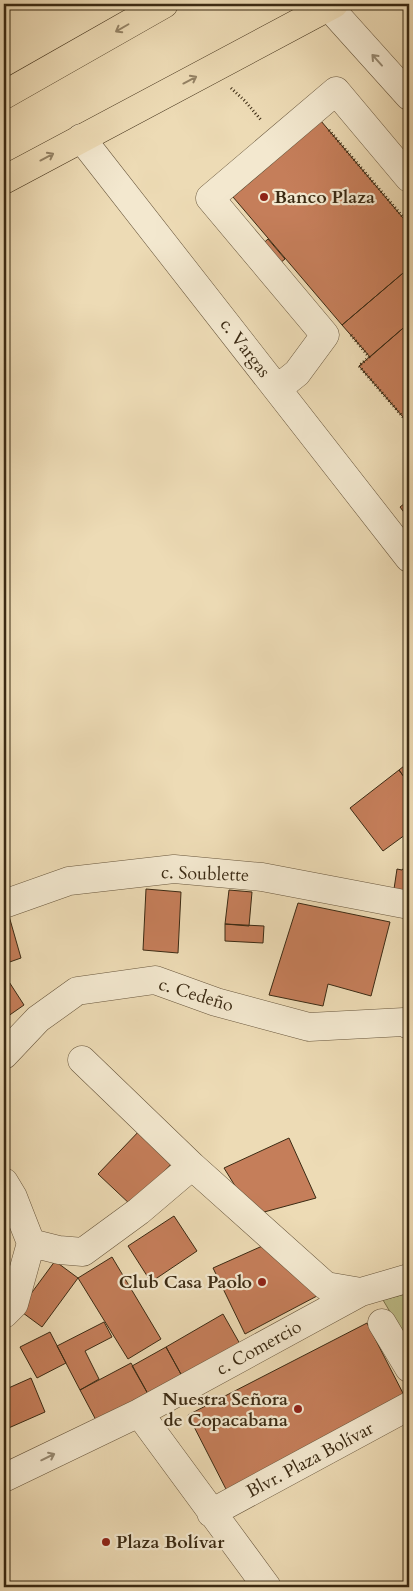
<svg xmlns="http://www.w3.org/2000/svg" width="413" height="1591" font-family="Cardo,serif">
  <rect width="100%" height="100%" fill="#eddbb5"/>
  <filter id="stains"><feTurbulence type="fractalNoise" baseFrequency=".004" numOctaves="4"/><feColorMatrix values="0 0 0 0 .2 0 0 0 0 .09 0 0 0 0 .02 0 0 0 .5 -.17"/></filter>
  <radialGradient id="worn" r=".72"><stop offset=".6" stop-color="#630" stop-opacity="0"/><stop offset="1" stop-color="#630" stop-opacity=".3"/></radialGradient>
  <path fill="#bebe89" stroke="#7c744e" d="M409,1293v51l-26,-44z"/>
  <path fill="#c57e5a" stroke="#3b2a13" d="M321,121l88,104v43l-67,57 -109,-128z
    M268,239l17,20 -11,9 -16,-20z
    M409,268v55l-39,34 -28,-32z
    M409,323v101l-50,-58z
    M409,500v19l-9,-12z
    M409,762v22l-10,-14z
    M399,770l10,14v48l-26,19 -33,-43z
    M409,862v29l-15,-2 3,-20 5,1z
    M146,889l35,3 -3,61 -35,-3z
    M229,890l23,2 -3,34 -24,-2z
    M298,903l92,19 -19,74 -43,-12 -5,22 -54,-11z
    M9,916l12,42 -17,6v-46z
    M225,924l39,2 -1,17 -38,-2z
    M4,974l20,31 -20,14z
    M142,1128l33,32 -43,46 -34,-32z
    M289,1138l27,60 -63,17 -29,-47z
    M4,1198l12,19 -12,7z
    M174,1216l23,35 -46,31 -23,-36z
    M269,1243l48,53 -72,38 -32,-66z
    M112,1257l49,82 -33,20 -50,-81z
    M55,1261l23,17 -36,49 -23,-17z
    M223,1314l17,30 -58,32 -16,-29z
    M104,1322l8,15 -27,14 14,28 -19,11 -23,-44z
    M367,1323l41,80 -179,92 -41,-80z
    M50,1332l16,31 -29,15 -17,-31z
    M166,1347l16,29 -34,18 -16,-28z
    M131,1363l17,31 -51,28 -17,-32z
    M31,1378l14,34 -41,18v-40z"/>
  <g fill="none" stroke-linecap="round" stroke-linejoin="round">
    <defs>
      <path id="minor" d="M329,7l80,89
        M81,138l328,420
        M277,389l20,-16 28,-38 -115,-137 126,-107 73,87
        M4,904l65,-23 105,-12 88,8 147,28
        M4,1055l34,-36 39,-28 78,-11 61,22 93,25 95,-5 5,3
        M82,1060l110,106
        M4,1182l9,15 18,46 -17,61 -10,10
        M31,1243l28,7 24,2 56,-41 53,-45 134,120 35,6
        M382,1323l27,45
        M139,1413l128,174
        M4,1478l135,-65 222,-121 48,-14
        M211,1513l198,-107"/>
      <path id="major" d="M4,95l160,-91
        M4,180l330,-176"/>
    </defs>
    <use href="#minor" stroke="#68563c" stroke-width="29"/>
    <use href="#major" stroke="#3b2a13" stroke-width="29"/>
    <path stroke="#3b2a13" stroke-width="3" stroke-dasharray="1 2.5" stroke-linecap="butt" d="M231,88l14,13 16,19
      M329,130l80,94
      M351,335l18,22 -10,9 50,58"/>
    <use href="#minor" stroke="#f3e8cf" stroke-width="28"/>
    <use href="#major" stroke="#eddbb5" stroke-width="28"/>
  </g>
  <defs><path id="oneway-shaft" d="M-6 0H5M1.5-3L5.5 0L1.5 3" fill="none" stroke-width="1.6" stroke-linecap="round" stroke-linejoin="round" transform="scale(1.25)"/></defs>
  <g stroke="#948264">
    <use href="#oneway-shaft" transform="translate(122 28) rotate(150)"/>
    <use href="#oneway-shaft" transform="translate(190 80) rotate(-28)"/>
    <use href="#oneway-shaft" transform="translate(47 157) rotate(-28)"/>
  </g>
  <g stroke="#978971">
    <use href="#oneway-shaft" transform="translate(377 60) rotate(-132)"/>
    <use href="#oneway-shaft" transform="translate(48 1457) rotate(-26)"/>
  </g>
  <g fill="#8f2418" stroke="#f3e8cf" stroke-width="2">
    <circle cx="264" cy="197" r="5"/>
    <circle cx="262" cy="1282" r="5"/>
    <circle cx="298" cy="1409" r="5"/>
    <circle cx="106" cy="1542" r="5"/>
  </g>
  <g text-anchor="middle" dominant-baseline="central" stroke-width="4.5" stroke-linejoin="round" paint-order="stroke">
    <g font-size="18" font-weight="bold" fill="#3b2a13" stroke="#f3e8cf" text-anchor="start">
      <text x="274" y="197">Banco Plaza</text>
      <text x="252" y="1282" text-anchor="end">Club Casa Paolo</text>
      <text x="288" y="1399" text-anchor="end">Nuestra Señora<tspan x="288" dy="21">de Copacabana</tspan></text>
      <text x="116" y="1542">Plaza Bolívar</text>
    </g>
    <g font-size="18" fill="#3b2a13" stroke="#f3e8cf">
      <text transform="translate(245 348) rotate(52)">c. Vargas</text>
      <text transform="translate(205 874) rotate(2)">c. Soublette</text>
      <text transform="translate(196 995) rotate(17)">c. Cedeño</text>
      <text transform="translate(259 1348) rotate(-29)">c. Comercio</text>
      <text transform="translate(310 1460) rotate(-28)">Blvr. Plaza Bolívar</text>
    </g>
  </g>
  <rect width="413" height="1591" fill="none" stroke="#eddbb5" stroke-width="20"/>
  <rect x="5" y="5" width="403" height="1581" fill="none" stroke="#3b2a13" stroke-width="2.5"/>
  <rect x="10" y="10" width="393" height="1571" fill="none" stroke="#3b2a13"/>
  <rect width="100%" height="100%" filter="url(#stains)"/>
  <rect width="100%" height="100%" fill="url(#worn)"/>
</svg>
